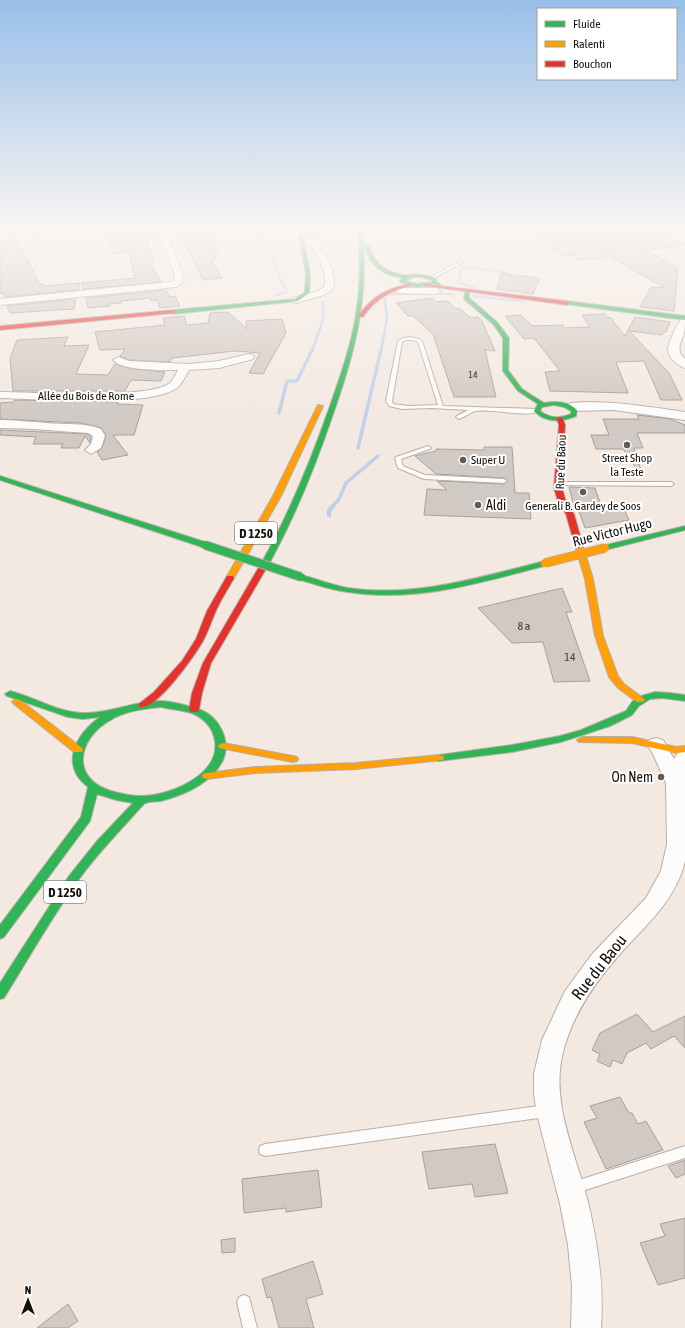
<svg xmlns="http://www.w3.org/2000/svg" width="685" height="1328" font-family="'Asap Condensed',sans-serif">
  <rect width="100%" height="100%" fill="#f3e9e1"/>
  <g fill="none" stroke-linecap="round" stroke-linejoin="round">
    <path stroke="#c0d0ea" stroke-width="2.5" d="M259,231l8,3 12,43 8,15 -11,3
      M474,288l-16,-6 4,-15 45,5
      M431,293l22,1
      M473,296l49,5
      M312,351l11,-31v-18
      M381,351l6,-33 -3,-23 37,-2"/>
    <path stroke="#c0d0ea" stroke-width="3.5" d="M279,413l8,-32h10l15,-31
      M358,448l23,-98
      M332,507l7,-8 7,-16 32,-27"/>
    <path stroke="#c0d0ea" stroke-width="4.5" d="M329,515v-4l4,-5"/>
  </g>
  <path fill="#d1c9c3" stroke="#a8a09a" d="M106,231h38l10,31h-4l11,20 -78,7 -2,-6 54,-5 -6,-26 -16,2z
    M181,231h28l9,21h-5l4,8h-6l11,18 -19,2 -16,-33h-1z
    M529,231h129l27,14 -39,5 32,18 -4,43 -34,-4 11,-20 14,1 -57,-33 -3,3 -26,2 -7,-5 -8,1z
    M17,238l22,46h3l1,2 37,-3 -2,7 -74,7 -1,-4 -3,1v-52z
    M501,273l20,3 19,2 -7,16 -36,-5z
    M166,290l4,7 5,-1 5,10 -20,2 -3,-8 -6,1 -1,-3 -29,3v2l-11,1v2l-22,2 -2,-10z
    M432,298l4,4 12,-1 7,8 4,-1 12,10 7,-1 4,4 13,30 -10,-1 11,47h-42l-21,-63 -20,-18h-5l-12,-13z
    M76,299l-2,10 -64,4 -3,-7z
    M228,312l19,17 -1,-8 36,-2 4,14 -23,41 -14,-1 11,-20 -25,-2 -63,7 -2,4 -41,-2 -9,-4 5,-7 -25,1 -5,-18 70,-7 -2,-7 21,-2 3,9 21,-2 2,-10z
    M604,314l2,3 5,1 14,18 10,-19 35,5 -4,10h-2l-2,3 -33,-4 40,42 13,27h-21l-17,-39 -28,1 12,31 -78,-2 -5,-19 15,-1 -26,-33 -10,1 -19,-23 16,-1 11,11 31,-1v3l27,-1 -8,-12z
    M68,337l-4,9 25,-1 -13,29 32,1 7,-11 18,5 32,3 -4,9 -30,-1 -6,11h-112l-3,-32 7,-19z
    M14,400l104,2 -1,2 26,1 -9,30h-21l15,20 -26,5 -5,-8 5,-4 4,-12 -5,-8 -20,-5 -81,-4v-16l14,-1z
    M637,415l33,4 15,6v8h-48l6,15h-9l7,22 -3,1 -15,-22h-27l-5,-14h18l-6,-16h36z
    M0,430l88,4 3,3 -1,6 -5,-7 -6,12h-18l2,-4h-30l3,-7 -36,-2z
    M484,447h28l3,46h14l2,26 -107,-4 3,-26 20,1 -10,-9 67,3 4,-3 -4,-3 -68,-4 -21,-18 21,-5v-2l48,1z
    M569,487l26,1 7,20 22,1 5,11 -44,8 -5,-14 -7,-11z
    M562,588l10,24h-6l24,69 -36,1 -11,-40 -31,1 -34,-35z
    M637,1014l16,18 32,-16v32l-11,-12 -23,13 -5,-6 -19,10 -5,11 -9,-4 -3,7 -13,-6 3,-7 -8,-4 8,-17z
    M620,1097l9,16h3l6,11 8,-3 17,29 -57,19 -22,-47 13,-4 -7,-12z
    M495,1144l13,49 -33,4 -3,-13 -43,5 -7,-37z
    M685,1160v14l-9,4 -8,-12z
    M318,1170l4,37 -36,5v-4l-42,5 -2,-34z
    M685,1218v60l-27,7 -18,-42 25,-7 -5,-12z
    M235,1238v14l-13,1 -1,-13z
    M313,1261l10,33 -17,5 8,29h-35l-8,-31 -4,1 -5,-19z
    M68,1304l10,17 -10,7h-31z"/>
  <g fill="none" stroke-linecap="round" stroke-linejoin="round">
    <defs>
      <path id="lane" d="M461,261l3,1 -32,17 -3,-1z
        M410,337l9,2 3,2 21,65 94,3 3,2c-11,7 -50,-3 -64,0 -5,1 -11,6 -17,8l-3,-2 1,-1 11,-6 -37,-2 -29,1 -13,-3 -3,-5 12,-60 5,-3zM406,340h7l5,2 20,63 -30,1 -15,-2 -1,-3 10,-59z
        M428,446l3,2 -1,1 -29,10 2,7 22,9 79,4 3,2 -3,2 -80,-4 -26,-11 -3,-10 1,-1z
        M558,482h113l3,2 -3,2 -115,-1 -1,-1z
        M546,1105l4,2 2,4 -2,4 -4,2 -281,39 -5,-2 -1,-4 1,-4 5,-2z
        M685,1146v12l-112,36 -5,-1 -2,-5 2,-5 5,-1z
        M244,1295l5,2 8,31h-14l-6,-26 2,-5z"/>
      <path id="street" d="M25,231h15l-40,10v-4z
        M159,231h8l16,45 1,5 -8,6 -176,18v-6l171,-17 3,-2 1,-4z
        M273,231c32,0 46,6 58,37 2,6 5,15 2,21l-9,6 -28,8 -3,-1v-4l25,-7 7,-5c1,-18 -10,-43 -28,-48 -8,-2 -18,-2 -24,-7z
        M678,231h7v4z
        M400,288h36l5,3 -5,3 -39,-1v-4z
        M685,316c0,5 0,12 -1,17 -3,11 -9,17 1,26v9c-7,-2 -18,-11 -17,-20 1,-6 12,-31 17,-32z
        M249,354l4,1 1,2 -1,2 -34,9 -30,2c-3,5 -7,14 -12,18 -29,20 -139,11 -177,10v-6c32,0 149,8 170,-9 3,-3 6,-9 8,-13 -15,0 -56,1 -65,-10l5,-3 11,4 60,3 30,-3z
        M586,402c33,0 66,5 99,10v8l-71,-10 -43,1 -6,-4 6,-4z
        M0,420c16,0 31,2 46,3 19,2 38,-1 55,6l4,7 -4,12 -10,6 -6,-4 6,-6 2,-8 -5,-3c-30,-2 -59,-5 -88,-5z
        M656,738l7,2 11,19 4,-6 7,-2v110c-9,39 -39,64 -65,93 -26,29 -47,60 -57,98 -13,50 13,102 25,150 10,42 16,83 13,126h-30l1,-42 -4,-41 -8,-41 -23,-90 -3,-20v-20l8,-34 23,-49 28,-38 53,-55 15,-27 6,-27 -1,-61 -13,-29 -6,-10 2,-4z"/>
      <path id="fast" d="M298,231h4l8,43 -1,19 -11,8 -125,13 -3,-2 3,-2 122,-11 10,-7 1,-18z
        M358,231h4l1,12h4c7,14 11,26 29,30 3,1 8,3 12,2 10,-1 18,-1 28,3v3l5,4 -2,1 -5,-2 -17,3 -17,-5v-1l3,-3c-23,-4 -31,-11 -40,-33 5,61 -11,116 -31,172 -17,50 -37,99 -62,145l-4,2h-3l-1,-2c28,-50 49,-102 68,-156 11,-32 23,-65 27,-99 4,-26 3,-50 1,-76zM413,277h8l11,3v2l-15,2 -12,-3z
        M465,291h4v7l28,24 12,16 -1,32 14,19 22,14c12,-2 24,-2 33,7l-1,6c-14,6 -29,7 -41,-4l-1,-1 4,-7 -20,-13 -15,-20v-33l-10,-14 -29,-25zM554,405l10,2 7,4v3c-11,5 -22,4 -31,-3l2,-4z
        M567,301l118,15v4l-120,-16 -1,-1z
        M0,476l208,67 1,2 -1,2h-6l-202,-67z
        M685,526v4l-80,20 -4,-2 1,-2z
        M545,561l4,2 -1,2c-65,17 -132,38 -200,27 -17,-2 -34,-8 -50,-13l-1,-2 4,-2c16,4 31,10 47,13 67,10 132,-11 197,-27z
        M10,691c24,6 47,21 72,22 27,1 52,-12 78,-12 10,0 31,5 41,9 19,8 30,31 22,50 -11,23 -39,35 -62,41 -5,1 -13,0 -17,3 -8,8 -15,17 -23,25 -15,17 -31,34 -44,53 -26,37 -49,77 -73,116l-4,1v-16l69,-107 28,-35 36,-38 -17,-3 -19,-6 -7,27 -86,116 -4,2v-14l81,-108 7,-30c-29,-22 -12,-53 12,-70l-17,2 -15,-2 -61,-21 -2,-2zM161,707c11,3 25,3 35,8 11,6 17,14 19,26 5,34 -44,54 -72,55 -10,0 -22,-2 -32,-5 -41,-13 -33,-52 -2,-70 15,-10 34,-12 52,-14z
        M655,692l15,1 15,2v6l-23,-3 -12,1 -11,7 -7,9 -22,11 -49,16 -49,10 -73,9 -4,-1 -1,-2 1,-2 4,-1 73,-10 48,-9 21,-6 45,-19 6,-9 6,-5z"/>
      <path id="slow" d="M318,405l5,1 -42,90 -47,82 -1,2h-6l-1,-2 47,-82z
        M576,544h3l4,2 10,33 10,57 15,40 6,8 19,14 2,2 -2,2h-6l-19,-14 -9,-11 -14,-41 -10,-57 -10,-33z
        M17,699l3,1 62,48 1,2 -1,2h-8l-60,-48 -2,-2 2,-2z
        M582,737h50l44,10 9,-1v6l-9,1 -44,-10 -53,-1 -2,-2z
        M223,743l70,13 4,1 1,2 -1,2 -4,1 -73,-14 -2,-2 2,-2z
        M439,755l4,1 1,2 -1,2 -87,9 -101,4 -48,6 -4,-1 -1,-2 1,-2 4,-1 48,-6 101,-4z"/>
      <path id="jam" d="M409,284h2v2c-23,6 -34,12 -48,31l-5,-1c15,-20 27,-27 51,-32z
        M424,284l143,17 3,2 -3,2 -141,-19h-2z
        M173,310l3,2 -1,1 -175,17v-4z
        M560,417l3,2 2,6 -3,63 5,17 7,9 9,32 -4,2 -4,-2 -9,-32 -7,-9 -5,-17 5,-63 -2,-6z
        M263,560h3l4,2 -59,101 -9,30 -3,17 -2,2h-6l-2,-2 3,-17 11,-30z
        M227,576h6l1,2c-6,11 -14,23 -19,35 -4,9 -7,19 -12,28 -8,14 -47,70 -63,66l-2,-2 2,-2 14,-11 28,-31 14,-22 11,-28z"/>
    </defs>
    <use href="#lane" stroke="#b6afa8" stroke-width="2"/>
    <use href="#street" stroke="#b6afa8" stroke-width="2"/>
    <use href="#fast" stroke="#b6afa8" stroke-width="2"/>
    <use href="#slow" stroke="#b6afa8" stroke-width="2"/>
    <use href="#jam" stroke="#b6afa8" stroke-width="2"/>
    <use href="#lane" fill="#fdfcfa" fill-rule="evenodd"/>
    <use href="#street" fill="#fdfcfa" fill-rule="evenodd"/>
    <use href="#fast" fill="#30b455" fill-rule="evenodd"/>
    <use href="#slow" fill="#ff9f0a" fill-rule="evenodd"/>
    <use href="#jam" fill="#e5322d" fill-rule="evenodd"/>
    <defs>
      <path id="fast-bridge" d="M205,545l96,32"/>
      <path id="slow-bridge" d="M545,563l60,-15"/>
    </defs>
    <use href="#fast-bridge" stroke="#b6afa8" stroke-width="10" stroke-linecap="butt"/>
    <use href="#slow-bridge" stroke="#b6afa8" stroke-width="10" stroke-linecap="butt"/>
    <use href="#fast-bridge" stroke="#30b455" stroke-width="8"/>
    <use href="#slow-bridge" stroke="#ff9f0a" stroke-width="8"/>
  </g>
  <linearGradient id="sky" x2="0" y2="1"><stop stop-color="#98bfe9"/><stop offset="0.55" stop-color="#faf5f2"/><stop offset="1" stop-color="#faf5f2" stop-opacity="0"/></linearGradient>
  <rect width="685" height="417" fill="url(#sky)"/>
  <g fill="#635c56" stroke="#fff" stroke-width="1.5">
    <circle cx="627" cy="445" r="4"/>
    <circle cx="463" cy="460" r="4"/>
    <circle cx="583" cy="492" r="4"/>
    <circle cx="478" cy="505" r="4"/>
    <circle cx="661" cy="777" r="4"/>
  </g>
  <g text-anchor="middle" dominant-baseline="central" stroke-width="4" stroke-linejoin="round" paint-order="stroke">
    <g font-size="10" fill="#453e39">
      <text x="473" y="374">14</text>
    </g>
    <g font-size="12" fill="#16100b" stroke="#fff">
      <text x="86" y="396">Allée du Bois de Rome</text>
      <text transform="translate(561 462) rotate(-88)">Rue du Baou</text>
    </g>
    <g font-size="12" fill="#16100b" stroke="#fff">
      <text x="627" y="458">Street Shop<tspan x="627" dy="14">la Teste</tspan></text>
      <text x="471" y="460" text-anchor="start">Super U</text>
      <text x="583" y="506">Generali B. Gardey de Soos</text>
    </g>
    <g font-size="12" fill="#453e39">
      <text x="524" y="626">8 a</text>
      <text x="570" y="657">14</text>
    </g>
    <g fill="#fff" stroke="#5c5854" stroke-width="1">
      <rect x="235" y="522" width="42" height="22" rx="3"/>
      <rect x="44" y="881" width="42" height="22" rx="3"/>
    </g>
    <g font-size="13" font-weight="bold" fill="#16100b">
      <text x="256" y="533">D 1250</text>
      <text x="65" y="892">D 1250</text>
    </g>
    <g font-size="14" fill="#16100b" stroke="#fff" text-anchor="start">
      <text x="486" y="505">Aldi</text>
      <text x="653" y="777" text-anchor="end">On Nem</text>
    </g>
    <g font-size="14" fill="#16100b" stroke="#fff">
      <text transform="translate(612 532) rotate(-14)">Rue Victor Hugo</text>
    </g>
    <g font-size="17" fill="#16100b" stroke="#fff">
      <text transform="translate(599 967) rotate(-52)">Rue du Baou</text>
    </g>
  </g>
  <rect x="537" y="8" width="140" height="72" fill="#ffffff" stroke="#a29f9d"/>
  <rect x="545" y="21" width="20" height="6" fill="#30b455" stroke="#a29f9d"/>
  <text x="573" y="28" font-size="12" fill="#16100b">Fluide</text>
  <rect x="545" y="41" width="20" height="6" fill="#ff9f0a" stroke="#a29f9d"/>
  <text x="573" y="48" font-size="12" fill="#16100b">Ralenti</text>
  <rect x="545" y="61" width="20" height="6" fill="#e5322d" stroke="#a29f9d"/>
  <text x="573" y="68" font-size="12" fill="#16100b">Bouchon</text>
  <g transform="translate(28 1300)" stroke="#ffffff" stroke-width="3" paint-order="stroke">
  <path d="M0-3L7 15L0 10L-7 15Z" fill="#16100b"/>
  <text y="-6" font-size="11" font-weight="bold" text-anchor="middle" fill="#16100b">N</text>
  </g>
</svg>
